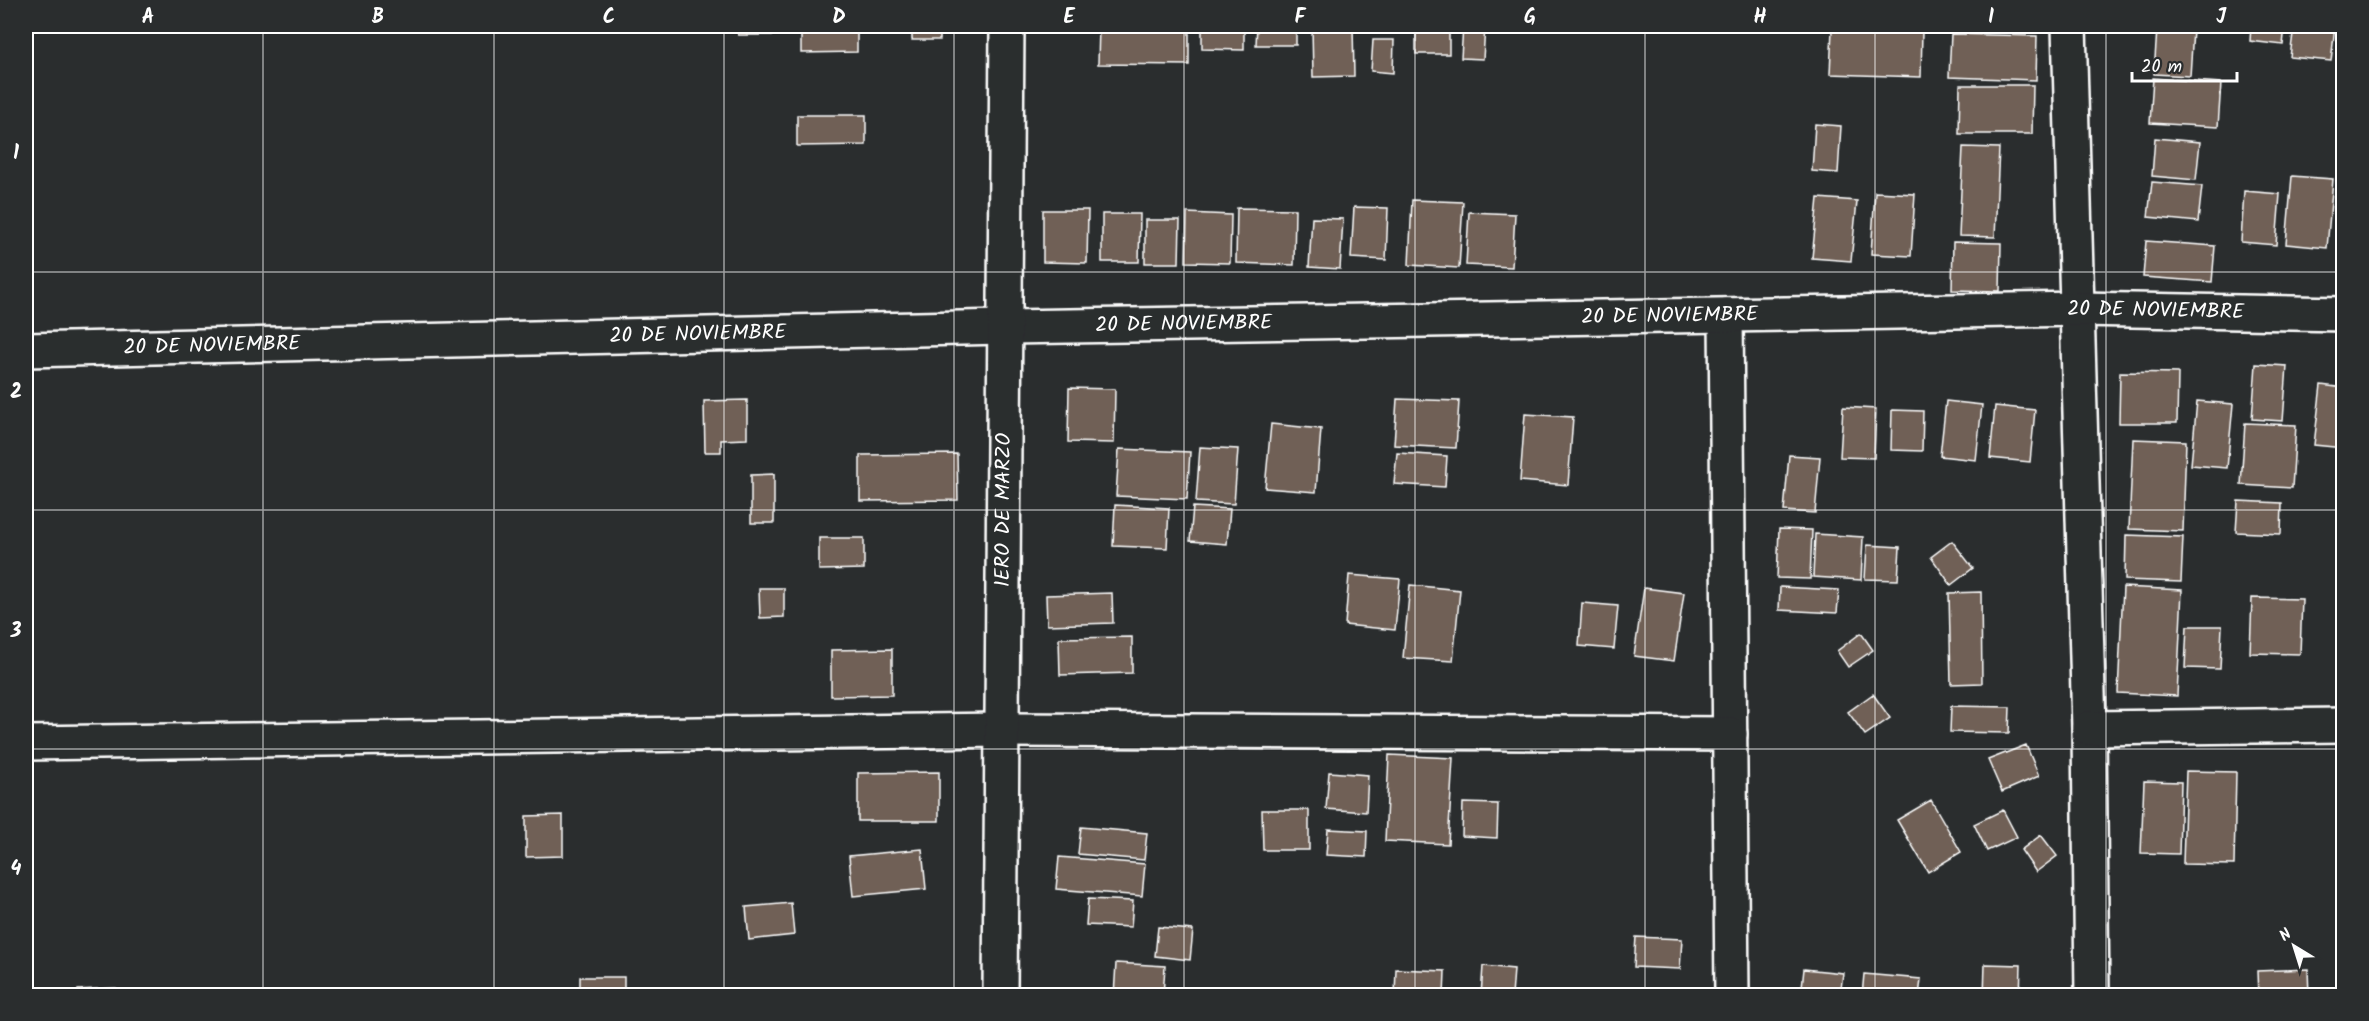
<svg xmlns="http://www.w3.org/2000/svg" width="2369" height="1021" font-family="Kalam,sans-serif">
  <rect width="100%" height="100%" fill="#2a2d2e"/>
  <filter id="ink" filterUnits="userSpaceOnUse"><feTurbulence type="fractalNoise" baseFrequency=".0167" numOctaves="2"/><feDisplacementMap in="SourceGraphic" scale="12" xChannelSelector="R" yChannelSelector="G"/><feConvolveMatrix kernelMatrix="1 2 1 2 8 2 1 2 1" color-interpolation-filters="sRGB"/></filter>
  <g filter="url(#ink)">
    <path fill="#6f6056" stroke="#fff" stroke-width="1.5" d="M737,26h48v9h-47z
      M801,26h56v26l-56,1z
      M912,26h28v14h-28z
      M1099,26h90v39l-91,-1z
      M1202,26h42v24l-42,-1z
      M1257,26h39v19h-40z
      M1312,26h41l1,50 -41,1z
      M1416,26h33v28h-33z
      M1463,26h22l-2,33 -22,-1z
      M1942,26h61v3z
      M2251,26h34l-2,19 -33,-4z
      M2294,26h41l-4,35 -41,-4z
      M1832,29l90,2 -1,46 -91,-3z
      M2157,29l36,1 -3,46 -36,-2z
      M1951,34l86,2 -1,44 -87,-3z
      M1373,40h21l-1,33 -22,-2z
      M2153,78l68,5 -3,44 -68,-4z
      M1960,85h73l-1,49h-73z
      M797,115h69v30l-69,1z
      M1815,124l26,2 -3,47 -26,-2z
      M2155,138l45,4 -4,38 -44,-4z
      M1963,147l36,1 -4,89 -36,-1z
      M2292,176l41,3 -6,69 -41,-4z
      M2342,181h2v68h-6z
      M2152,182l50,4 -4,36 -50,-5z
      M2244,191l36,3 -4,51 -35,-3z
      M1875,192l40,2 -4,62 -40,-2z
      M1818,198l39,3 -6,60 -39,-3z
      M1412,200l51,2 -4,66 -50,-3z
      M1354,207l34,1 -2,52 -35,-2z
      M1237,208l58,1 -1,56 -58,-2z
      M1043,210h45l-1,53 -44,-1z
      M1469,212l46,2 -3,53 -46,-2z
      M1187,213l44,2 -1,48 -44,-1z
      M1102,214h38l-1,48h-37z
      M1312,218l31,1 -3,50 -31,-2z
      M1145,220h35l-1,43h-34z
      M2146,241l69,5 -3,36 -69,-5z
      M1953,242l48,1 -1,48 -48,-1z
      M2256,364l31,2 -4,55 -31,-2z
      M2120,372l58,1 -1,50h-58z
      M2321,385l23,3v60l-30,-3z
      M1069,388l46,1 -1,54 -46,-1z
      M1397,399l62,2 -3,47 -62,-3z
      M747,400v39l-26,1v12h-16l-1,-51z
      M1946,401l36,4 -6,55 -36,-4z
      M2197,401l36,3 -6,64 -36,-3z
      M1995,406l40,4 -5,52 -40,-4z
      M1843,407l33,2 -2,49 -34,-1z
      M1892,410l31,1 -1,40 -31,-1z
      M1525,414l48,3 -5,68 -48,-4z
      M2245,423l51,2 -4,63 -51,-3z
      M1271,424l50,5 -5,63 -51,-4z
      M2133,439l53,2 -3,90 -54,-2z
      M1200,447l38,2 -4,55 -38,-2z
      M1119,449l71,3 -3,47 -71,-3z
      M1397,453l50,3 -2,31 -51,-3z
      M957,454l1,46 -98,1v-46z
      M1789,455l31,2 -5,56 -31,-2z
      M774,474v49h-23v-48z
      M2238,501l44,2 -1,31 -45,-2z
      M1115,505l54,3 -2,40 -54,-2z
      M1193,507l37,2 -3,35 -37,-3z
      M1779,529l33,1 -2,49 -33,-1z
      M1815,534l48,3 -2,43 -48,-3z
      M2126,535l57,2 -2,45 -56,-2z
      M819,538h45v31l-45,1z
      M1952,541l21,27 -22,17 -20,-28z
      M1867,545l33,2 -2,33 -33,-1z
      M1349,575l51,4 -5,51 -50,-5z
      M1410,585l50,5 -7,71 -50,-3z
      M1780,587l59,3 -2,23 -58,-3z
      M2123,587l59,3 -5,106 -59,-3z
      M759,588h25v29l-24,1z
      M1644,588l40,5 -10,68 -40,-5z
      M1981,592l1,91 -31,1 -2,-91z
      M1112,593l1,30 -66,2 -1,-30z
      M2252,598l50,1 -2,55 -50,-1z
      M1582,603l36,3 -4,43 -35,-3z
      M2187,626h35l-2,43 -35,-1z
      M1861,633l12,17 -25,17 -11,-16z
      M1132,637v36l-72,2 -1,-37z
      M892,649v46l-61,1v-46z
      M1873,694l17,24 -25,17 -17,-23z
      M1951,706l59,1 -1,26 -59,-1z
      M2026,745l13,31 -37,16 -14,-32z
      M1389,755l64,3 -5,86 -63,-3z
      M2186,771l50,1 -2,93 -51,-1z
      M939,772v49h-81v-48z
      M1329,772l39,3 -2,37 -40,-3z
      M2144,781l37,1 -2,72 -38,-1z
      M1931,800l30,52 -33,20 -31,-52z
      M1463,803l35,1 -1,34 -35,-2z
      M1262,810h47v40h-46z
      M2003,810l14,27 -30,14 -13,-27z
      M563,815v41l-37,1v-41z
      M1081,827l66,6 -3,27 -66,-6z
      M1328,829l39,2 -1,26 -40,-2z
      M2041,835l16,21 -21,16 -15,-22z
      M922,849l4,40 -73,7 -4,-40z
      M1059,857l86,7 -3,32 -86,-7z
      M1088,899l45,2 -2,26 -45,-2z
      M791,903l3,32 -45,5 -3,-33z
      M1158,927l35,3 -3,30 -35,-4z
      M1636,937l46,2 -2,30 -46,-2z
      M1116,963l49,3 -2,30h-49z
      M1985,964l36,1 -1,31h-36z
      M1483,966l31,3 -2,27h-31z
      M1396,969l49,2 -1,25h-49z
      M1804,969l39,4 -3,23h-39z
      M2308,969l1,27h-51l-1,-25z
      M1864,974l57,5 -2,17h-57z
      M580,977h44v19h-44z
      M116,988l1,8h-39v-6z
      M847,990v6h-33l-1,-3z"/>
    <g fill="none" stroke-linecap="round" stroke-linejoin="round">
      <defs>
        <g id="minor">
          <path d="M2069,26l20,702 3,268"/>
          <path d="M1726,315l6,681"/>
          <path id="s1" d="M26,350l978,-23 1074,-18 266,5"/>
          <path d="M2089,728l255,-3"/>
          <path d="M26,743l976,-13 728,4"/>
          <path id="s2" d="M1000,996l7,-970"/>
        </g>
      </defs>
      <use href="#minor" stroke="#fff" stroke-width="38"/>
      <use href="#minor" stroke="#2a2d2e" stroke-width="33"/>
    </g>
  </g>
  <path fill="none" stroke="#fff" stroke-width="1.5" stroke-opacity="0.55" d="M263,26v970M494,26v970M724,26v970M954,26v970M1184,26v970M1415,26v970M1645,26v970M1875,26v970M2106,26v970M26,272h2318M26,510h2318M26,749h2318"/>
  <g text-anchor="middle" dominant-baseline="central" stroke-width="4.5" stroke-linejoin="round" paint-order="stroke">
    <g font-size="21" fill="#fff" stroke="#2a2d2e">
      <text stroke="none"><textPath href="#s1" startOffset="2130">20 DE NOVIEMBRE</textPath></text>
      <text stroke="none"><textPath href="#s1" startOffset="1644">20 DE NOVIEMBRE</textPath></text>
      <text stroke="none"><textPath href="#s1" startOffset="1158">20 DE NOVIEMBRE</textPath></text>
      <text stroke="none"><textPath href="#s1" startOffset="672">20 DE NOVIEMBRE</textPath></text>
      <text stroke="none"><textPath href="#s1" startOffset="186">20 DE NOVIEMBRE</textPath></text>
      <text stroke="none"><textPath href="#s2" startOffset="486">1ERO DE MARZO</textPath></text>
    </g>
  </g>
  <rect width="2369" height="1021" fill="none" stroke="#2a2d2e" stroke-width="66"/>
  <g transform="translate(2294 946) rotate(322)" stroke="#2a2d2e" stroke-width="4.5" paint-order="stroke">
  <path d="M0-4.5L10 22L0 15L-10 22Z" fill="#ffffff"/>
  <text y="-9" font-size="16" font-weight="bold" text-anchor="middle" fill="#ffffff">N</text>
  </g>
  <path d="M2132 72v9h105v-9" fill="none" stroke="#ffffff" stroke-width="3"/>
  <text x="2141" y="72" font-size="18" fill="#ffffff" stroke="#2a2d2e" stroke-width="4.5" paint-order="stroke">20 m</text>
  <rect x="33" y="33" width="2303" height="955" fill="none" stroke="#fff" stroke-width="2"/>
  <g font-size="20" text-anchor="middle" font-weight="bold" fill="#fff">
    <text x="148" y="23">A</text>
    <text x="378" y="23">B</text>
    <text x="609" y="23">C</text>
    <text x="839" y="23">D</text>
    <text x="1069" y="23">E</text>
    <text x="1300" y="23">F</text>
    <text x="1530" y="23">G</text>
    <text x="1760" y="23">H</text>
    <text x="1991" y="23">I</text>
    <text x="2221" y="23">J</text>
    <text x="16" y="159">1</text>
    <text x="16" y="398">2</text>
    <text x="16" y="637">3</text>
    <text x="16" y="875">4</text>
  </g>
</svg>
